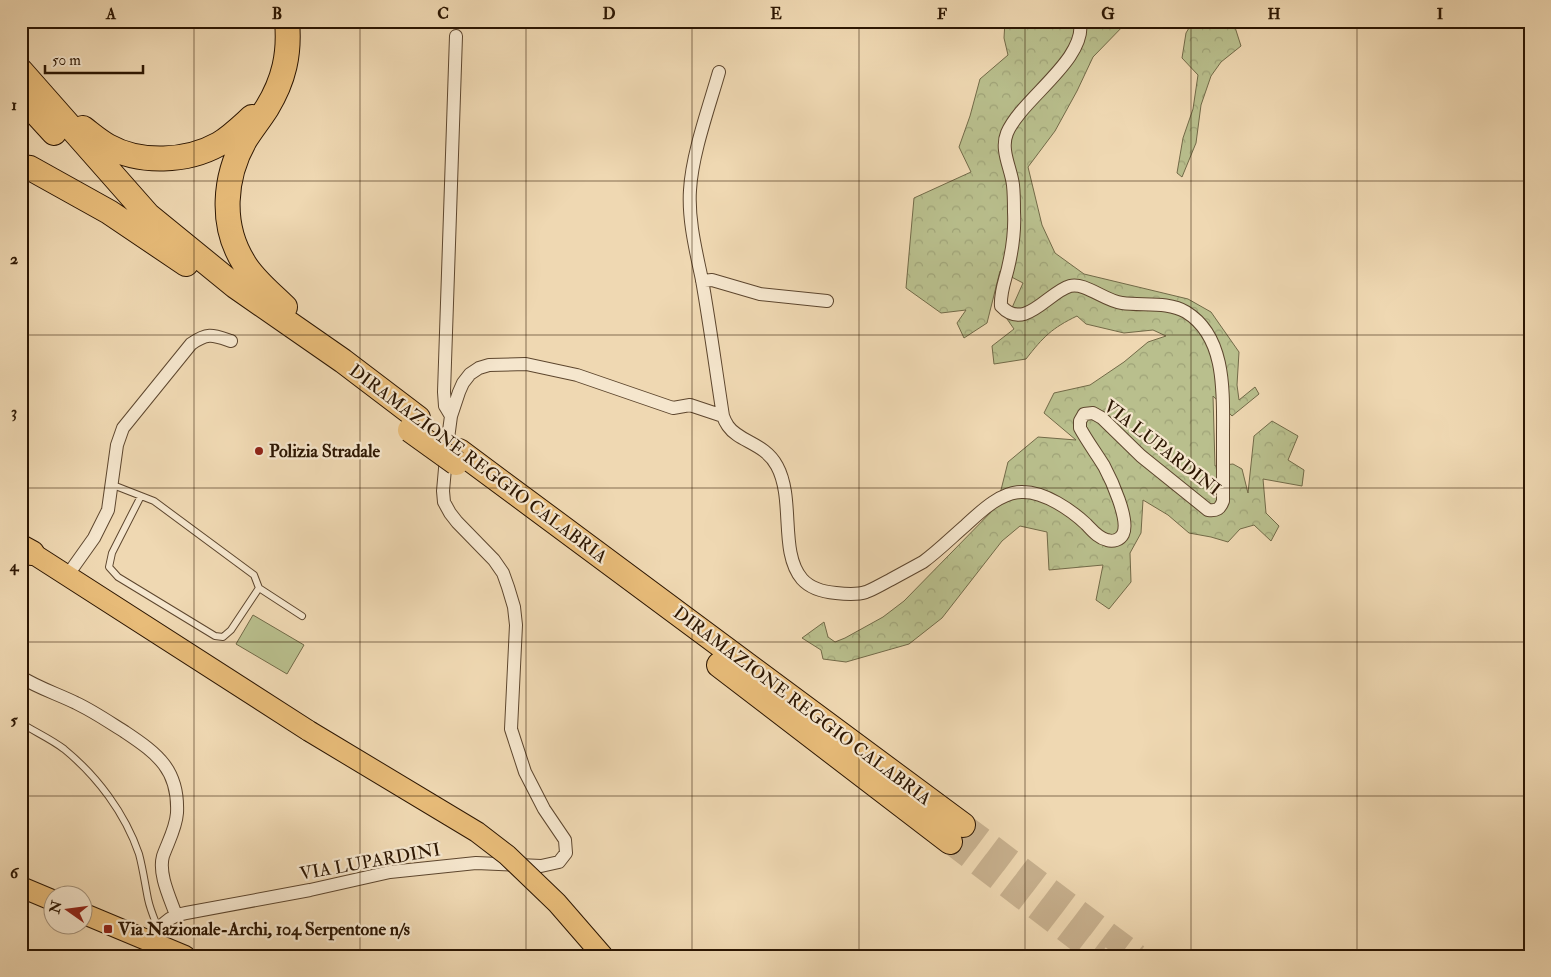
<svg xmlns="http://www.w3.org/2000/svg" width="1551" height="977" font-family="'IM FELL Double Pica',serif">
  <defs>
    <pattern id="forest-crowns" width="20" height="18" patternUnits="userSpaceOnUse" patternTransform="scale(1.25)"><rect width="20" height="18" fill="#b9bf8d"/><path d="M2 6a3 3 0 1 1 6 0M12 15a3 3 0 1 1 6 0" fill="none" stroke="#9fa378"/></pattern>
  </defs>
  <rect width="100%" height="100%" fill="#efd8b2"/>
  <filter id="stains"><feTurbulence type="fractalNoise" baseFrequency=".004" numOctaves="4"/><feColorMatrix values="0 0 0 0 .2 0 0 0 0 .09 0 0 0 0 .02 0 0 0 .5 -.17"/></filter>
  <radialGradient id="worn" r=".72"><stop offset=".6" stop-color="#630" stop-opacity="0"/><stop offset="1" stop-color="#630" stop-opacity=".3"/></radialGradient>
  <path fill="url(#forest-crowns)" stroke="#726a48" d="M1005,21h123l-35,36 -16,34 -22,40 -27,36 14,58 13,28 29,21 104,25 23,13 28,40 -2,33 2,15 16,-13 4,7 -27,22 -19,-20 2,70 18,-2 9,5 6,24 6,-57 18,-15 26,15 -10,24 16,10 -2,16 -39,-7 3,34 13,13 -8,15 -17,-16 -14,4 -12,13 -17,-5 -22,-4 -21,-18 -25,-15 -2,33 -11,20 1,29 -22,27 -13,-9 7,-35 -54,5 -2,-38 -27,-6 -18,15 -60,77 -33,26 -63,18 -23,-3 -2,-9 -19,-12 22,-16 4,15 7,5 10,-4 38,-21 21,-16 93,-95 11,-44 30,-25 38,3 -32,-27 10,-20 36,-8 34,-23 24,-20 18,-6 -13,-6 -29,3 -38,-9 -9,-8c-25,12 -34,21 -51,43l-32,5 -2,-18 22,-17 -7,-10 16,-36 -23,-12 -13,52 -23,15 -7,-15 9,-13 -25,3 -35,-25 8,-90 57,-26 -12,-25 11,-31 10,-37 28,-24 -4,-17z
    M1193,21h40l8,25 -20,16 -10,14 -10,29 -5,38 -14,34 -5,-4 6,-35 10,-29 5,-34 -16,-17 4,-25z"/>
  <path fill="#b9bf8d" stroke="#726a48" d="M253,615l51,30 -17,29 -51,-30z"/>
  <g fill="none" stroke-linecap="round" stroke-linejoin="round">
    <path stroke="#c8b18f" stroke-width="24" stroke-dasharray="24 12" stroke-linecap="butt" d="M963,825l174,131
      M950,842l149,114"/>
    <defs>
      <path id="lane" d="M113,485l41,16 100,74 5,13 43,28
        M141,496l-29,57 -3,14 9,10 97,59 8,1 8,-7 28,-42
        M21,723c14,9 30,16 43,26 33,27 61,64 75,105 4,15 6,30 9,45 2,10 6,19 10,29"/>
      <path id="street" d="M719,72c-10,35 -27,82 -29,118 -2,30 6,61 12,90 8,45 14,91 21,136
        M702,281l10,-1 48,14 67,7
        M451,416l-6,-10 -1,-14 12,-356
        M67,576l27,-38 14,-28 9,-65 6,-17 68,-84c17,-12 22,-9 40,-3
        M21,677c17,11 37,17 55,26 17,8 33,19 49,29 33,22 54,38 52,81 -1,15 -9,29 -14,43 -5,18 7,42 13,59
        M151,942c8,-16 17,-26 35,-29l124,-23 80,-18 86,-9 65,3 18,-4 7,-9 -1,-13 -21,-31 -19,-37 -14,-43 5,-104 -2,-18 -6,-20 -5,-14 -9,-13 -37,-38 -7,-9 -6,-11 -1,-11 4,-45 4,-30 8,-24 4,-9 7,-9 9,-6 10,-3 37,-1 51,11 96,33 17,-3 33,11c1,3 3,7 5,10 11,16 37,17 49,40 18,33 2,86 25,113 8,9 22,13 34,14 9,1 21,2 30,-1 8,-3 16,-8 24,-12 11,-6 22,-12 33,-18 15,-11 29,-25 43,-37 15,-14 36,-34 57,-33 22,0 48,18 63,32 6,6 12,14 21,16 6,2 13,0 16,-6 7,-14 -12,-55 -19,-68 -8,-13 -17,-25 -24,-38v-7l4,-7 9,-1 9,5 39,38 67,54c9,1 12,-1 15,-9 0,-22 0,-43 0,-65 0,-41 4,-99 -37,-124 -18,-11 -44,-6 -64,-9 -17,-2 -37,-21 -52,-17 -22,6 -45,46 -69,20 -1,-14 4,-25 7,-38 4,-17 7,-38 6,-56 0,-9 0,-18 -1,-27 -2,-17 -13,-35 -6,-52 15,-35 80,-73 73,-112"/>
      <path id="primary" d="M32,553l277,178
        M21,887l31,13
        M82,913l103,43"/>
      <path id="highway" d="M21,71l127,144 87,71 108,75 75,57
        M21,97l33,36
        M83,128c8,6 16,13 25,18 32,18 79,16 111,-2 12,-7 23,-18 33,-27
        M21,167l9,1 79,44 77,52
        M285,307c-14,-14 -31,-27 -41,-44 -24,-38 -20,-86 1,-123 7,-11 15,-21 22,-32 17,-28 23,-54 20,-87
        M459,451l504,374
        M21,547l11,6
        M719,665l231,177"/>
    </defs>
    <use href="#lane" stroke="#5d462e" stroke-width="8"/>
    <use href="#street" stroke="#5d462e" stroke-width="14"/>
    <use href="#primary" stroke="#2c1602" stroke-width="22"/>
    <use href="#highway" stroke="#2c1602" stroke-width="26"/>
    <use href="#lane" stroke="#f5e6cd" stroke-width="6"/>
    <use href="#street" stroke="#f5e6cd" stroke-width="12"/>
    <use href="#primary" stroke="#e8bc79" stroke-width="20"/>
    <use href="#highway" stroke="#e8bc79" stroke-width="24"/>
    <path stroke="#2c1602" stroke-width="4" stroke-dasharray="9 9" stroke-linecap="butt" d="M21,955l2,1"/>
    <defs>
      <path id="primary-bridge" d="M309,731l168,101 30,23 50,48 46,53"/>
      <path id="highway-bridge" d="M410,430l46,33"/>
    </defs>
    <use href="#primary-bridge" stroke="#2c1602" stroke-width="22" stroke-linecap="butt"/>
    <use href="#highway-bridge" stroke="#2c1602" stroke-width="26" stroke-linecap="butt"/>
    <use href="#primary-bridge" stroke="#e8bc79" stroke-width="20"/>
    <use href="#highway-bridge" stroke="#e8bc79" stroke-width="24"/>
  </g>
  <path fill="none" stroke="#2c1602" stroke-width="1" stroke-opacity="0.55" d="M194,21v935M360,21v935M526,21v935M692,21v935M859,21v935M1025,21v935M1191,21v935M1357,21v935M21,181h1509M21,335h1509M21,488h1509M21,642h1509M21,796h1509"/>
  <g fill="#8f2418" stroke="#f5e6cd" stroke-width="2">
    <circle cx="259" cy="451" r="5"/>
    <rect x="103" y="924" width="10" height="10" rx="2.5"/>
  </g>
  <g text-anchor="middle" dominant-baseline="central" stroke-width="4.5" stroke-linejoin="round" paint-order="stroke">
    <g font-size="18" fill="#2c1602" stroke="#f5e6cd">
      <text transform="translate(1162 448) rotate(38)">VIA LUPARDINI</text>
      <text transform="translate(478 464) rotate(37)">DIRAMAZIONE REGGIO CALABRIA</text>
      <text transform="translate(802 706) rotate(37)">DIRAMAZIONE REGGIO CALABRIA</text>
      <text transform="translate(370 862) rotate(-10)">VIA LUPARDINI</text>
    </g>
    <g font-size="18" font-weight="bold" fill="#2c1602" stroke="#f5e6cd" text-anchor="start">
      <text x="269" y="451">Polizia Stradale</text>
      <text x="118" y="929">Via Nazionale-Archi, 104 Serpentone n/s</text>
    </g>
  </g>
  <rect width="1551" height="977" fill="none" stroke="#efd8b2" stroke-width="55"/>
  <g transform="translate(68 910) rotate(284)"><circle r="24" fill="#f5e6cd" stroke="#a5937c"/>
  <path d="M0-4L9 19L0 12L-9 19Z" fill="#8f2418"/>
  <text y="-8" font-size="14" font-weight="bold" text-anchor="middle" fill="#2c1602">N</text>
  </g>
  <path d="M45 65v8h98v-8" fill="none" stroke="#2c1602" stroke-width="2.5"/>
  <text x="52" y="65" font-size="15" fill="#2c1602" stroke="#f5e6cd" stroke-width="4" paint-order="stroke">50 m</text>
  <rect x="28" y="28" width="1496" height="922" fill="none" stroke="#2c1602" stroke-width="2"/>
  <g font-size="16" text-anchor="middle" font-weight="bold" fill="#2c1602">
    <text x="111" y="19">A</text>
    <text x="277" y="19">B</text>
    <text x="443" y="19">C</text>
    <text x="609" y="19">D</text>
    <text x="776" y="19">E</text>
    <text x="942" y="19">F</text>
    <text x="1108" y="19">G</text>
    <text x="1274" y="19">H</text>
    <text x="1440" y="19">I</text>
    <text x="14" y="110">1</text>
    <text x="14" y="264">2</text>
    <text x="14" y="417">3</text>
    <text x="14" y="571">4</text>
    <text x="14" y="725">5</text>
    <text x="14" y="878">6</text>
  </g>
  <rect width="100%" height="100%" filter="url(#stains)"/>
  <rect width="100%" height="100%" fill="url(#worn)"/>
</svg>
